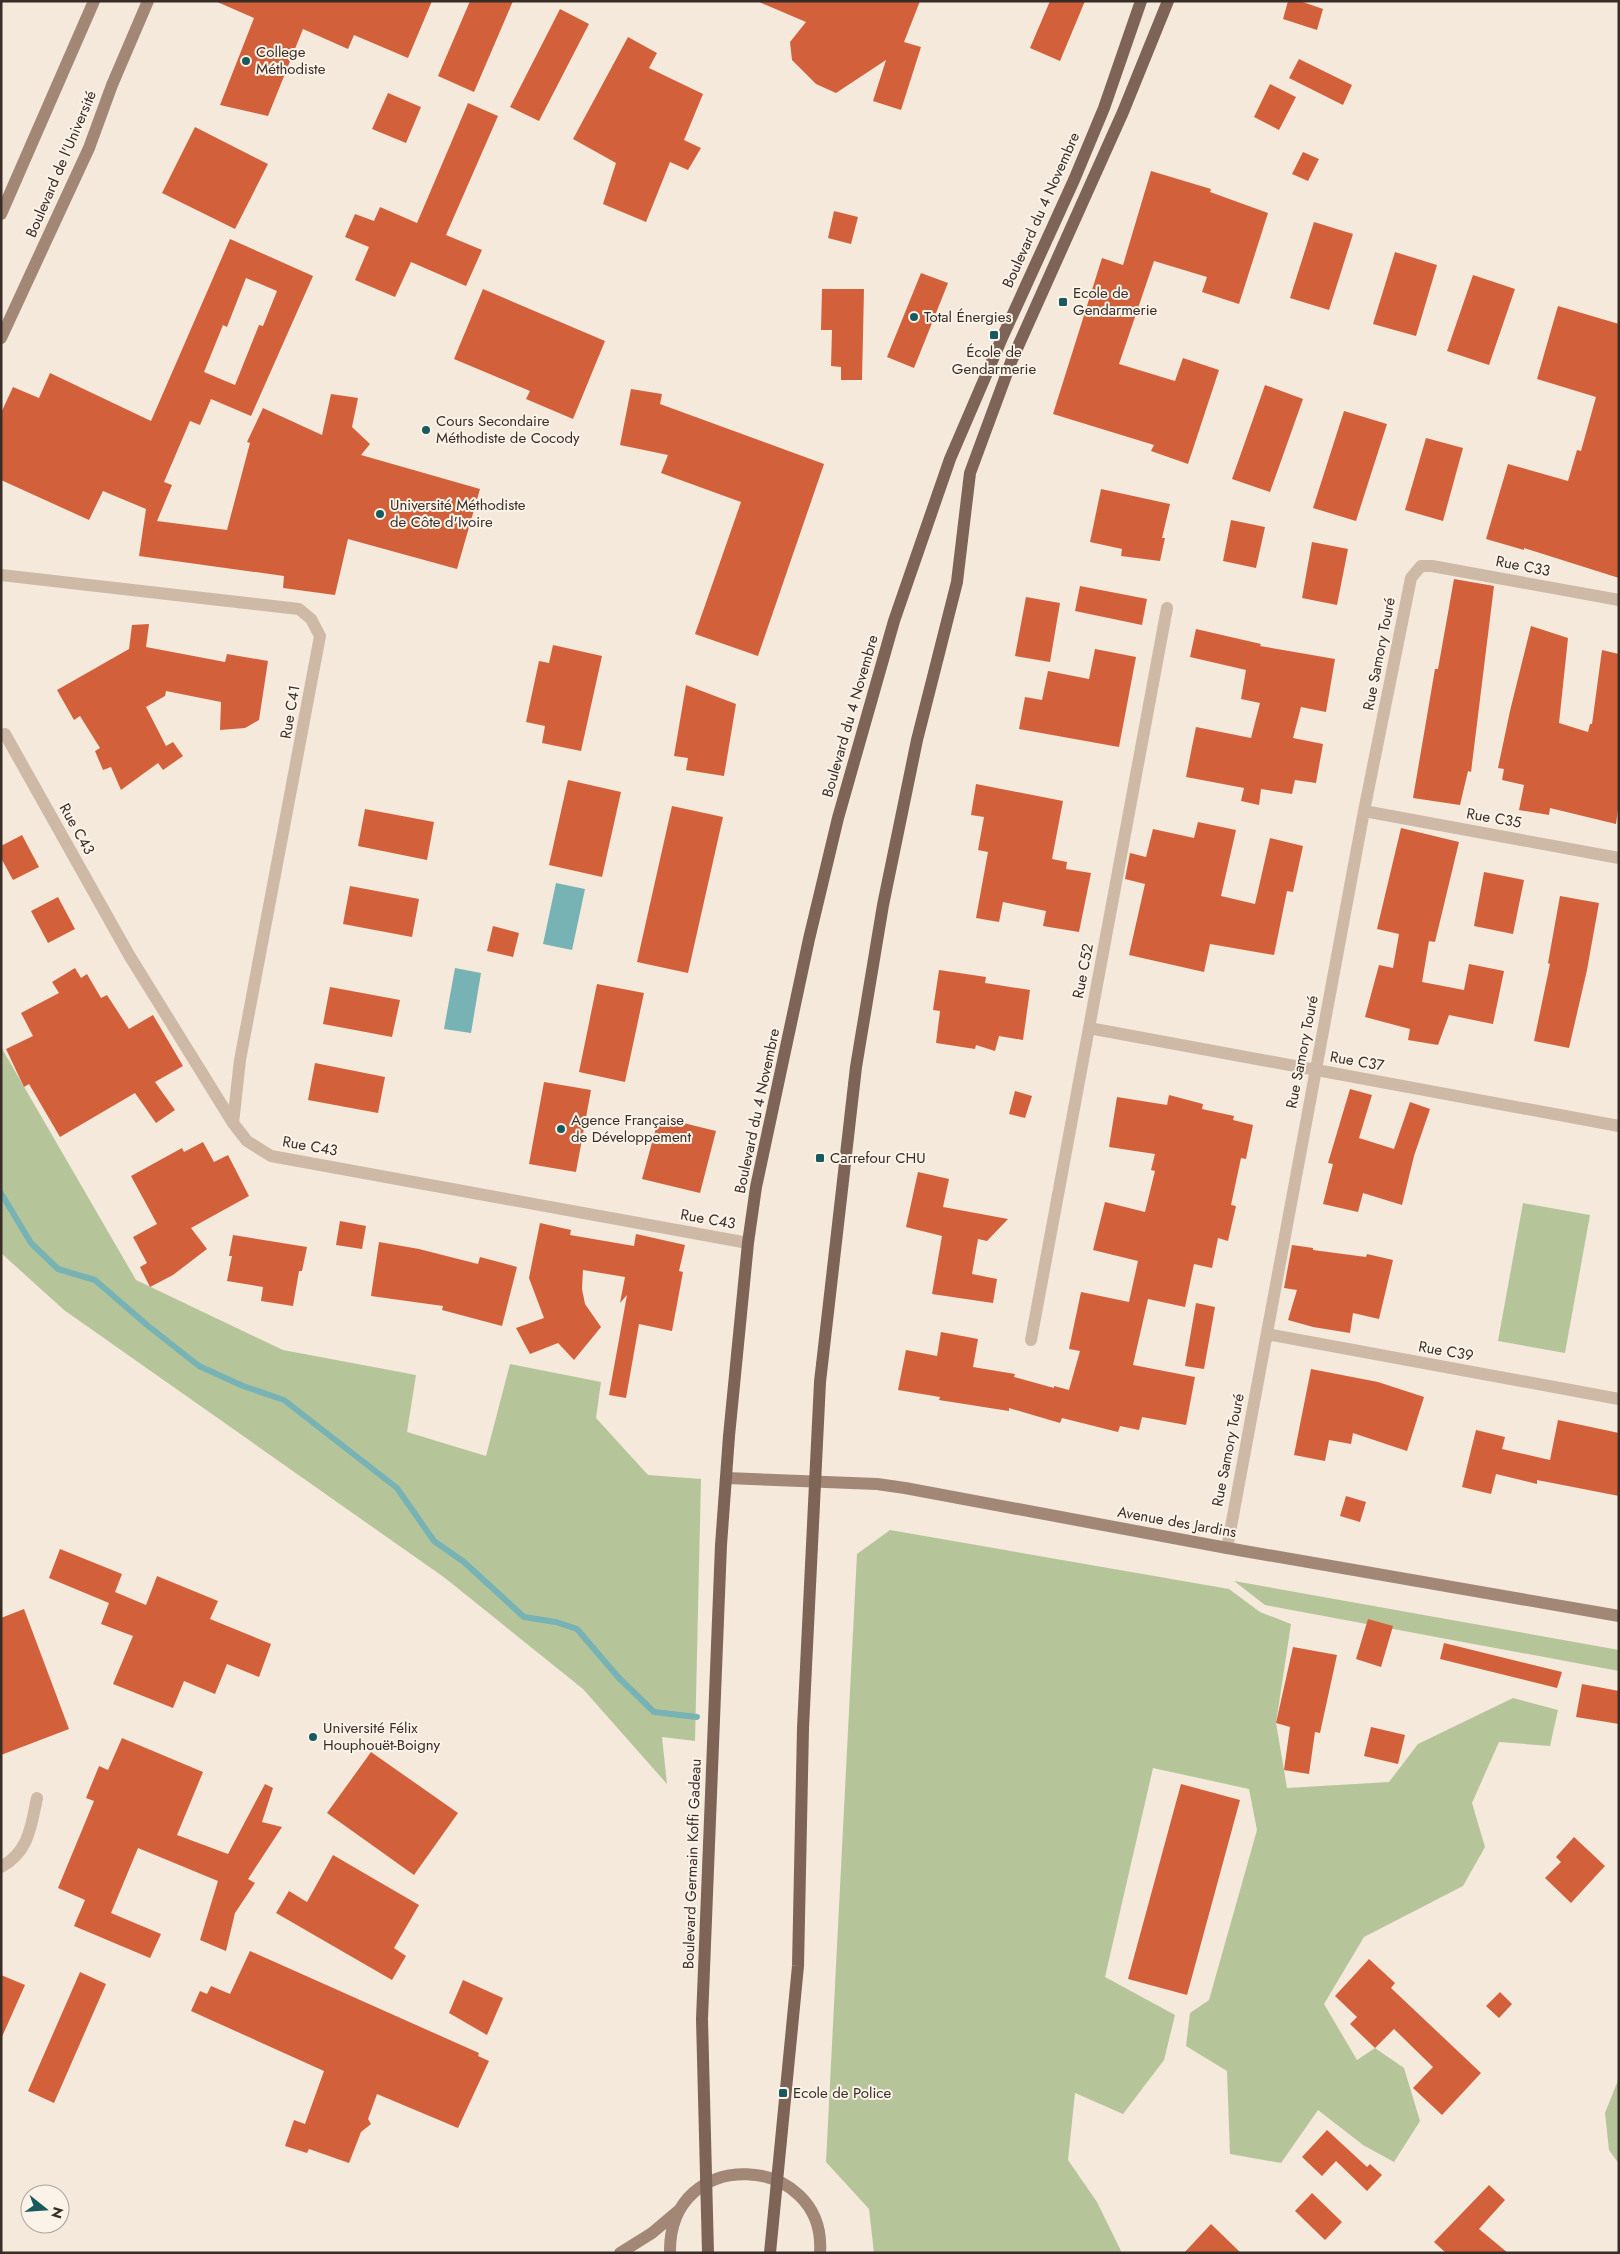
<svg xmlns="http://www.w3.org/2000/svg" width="1620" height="2254" font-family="Jost,sans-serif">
  <rect width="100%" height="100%" fill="#f4e9db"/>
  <path fill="#b6c599" d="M1,1047l135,233 147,70 133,25 -9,57 79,24 24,-92 91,18 -5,36 52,57 53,4 -6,262 -33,-4 5,47 -84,-95 -138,-111 -381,-268 -63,-57z
    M1523,1203l67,12 -25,138 -67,-12z
    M890,1530l339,59 31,23 31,12 -15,99 11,65 102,-6 29,-38 95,-46 45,12 -8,36 -51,-4 -27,61 13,44 -22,39 -99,51 -40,67 33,56 18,-12 29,20 16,53 -26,41 -31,-17 -45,-35 -37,53 -51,-9 -3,-83 -41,-25 4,-33 19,-13 48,-170 -8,-41 -96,-21 -48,209 70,38 -11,45 -41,54 -48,-21 -7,67 29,42 25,51h-248l-5,-44 -43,-47 31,-608z
    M1234,1581l385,69v21l-354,-66z
    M1619,2078v86l-10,-14 -4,-37z"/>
  <path fill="#77b2b5" d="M556,883l29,6 -13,61 -29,-6z
    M455,968l26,5 -10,60 -27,-4z"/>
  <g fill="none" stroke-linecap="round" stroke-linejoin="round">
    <path stroke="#77b2b5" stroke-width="6" d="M1,1193l30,50 27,26 37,11 52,45 52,41 44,20 41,14 113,88 37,53 30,21 60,55 32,5 21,7 42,49 35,34 43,5"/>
  </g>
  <path fill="#d2613b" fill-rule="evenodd" d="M215,1h217l-24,57 -54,-23 -6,14 -45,-20 -35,87 -48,-11 34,-87z
    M470,1h43l-39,91 -36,-16z
    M757,1h163l-16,41 17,5 -20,63 -28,-9 13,-41 -50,33 -20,-9 -24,-24 -2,-18 16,-20z
    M1050,1h35l-25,60 -30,-13z
    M1288,1h12l23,8 -6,21 -34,-11z
    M560,9l29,15 -50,97 -29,-14z
    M628,37l29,16 -8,15 54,26 -19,46 17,8 -13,22 -18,-8 -24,60 -43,-18 13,-41 -43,-24z
    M1299,59l53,26 -9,20 -54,-27z
    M1270,84l26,13 -17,33 -25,-13z
    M388,93l33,14 -15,36 -34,-14z
    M468,103l30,13 -52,119 36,15 -16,36 -55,-24 -16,35 -40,-17 14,-33 -24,-10 10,-23 19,7 6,-14 37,16z
    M195,127l73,37 -33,65 -73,-36z
    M1303,152l16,7 -11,22 -16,-7z
    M1151,171l60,18 -1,3 58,21 -29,91 -37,-12 5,-15 -53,-16 -35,103 56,17 8,-23 36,12 -31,94 -37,-13 3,-6 -101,-31 49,-156 21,7z
    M834,211l24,6 -7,27 -23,-6z
    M1314,222l39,12 -24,76 -39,-12z
    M230,239l83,37 -62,140 -40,-17 -11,26 -10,-4 -26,61 8,3 -15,36 70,9 23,-87 -3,-1 16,-34 59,27 9,-41 27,4 -6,29 18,17 -9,11 119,34 -23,80 -109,-30 -13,56 -52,-7 1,-12 -145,-20 7,-47 -43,-18 -14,29 -88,-40v-67l12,-26 26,11 11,-25 101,48zM246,278l31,13 -14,35 -4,-1 -24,60 -31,-13 19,-47 4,2z
    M1395,252l42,13 -21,71 -43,-12z
    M921,273l27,10 -34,85 -27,-11z
    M1473,275l42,14 -26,76 -42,-14z
    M483,289l122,52 -32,78 -47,-20 4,-8 -76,-32z
    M822,289h42l-2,91h-21v-13l-10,-1 1,-36h-11z
    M1558,306l61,18v254l-95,-30v2l-38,-11 22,-75 60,17 9,-31 4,1 15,-54 -59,-18z
    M1265,385l38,14 -33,93 -38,-13z
    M631,389l31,5 -2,10 164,60 -66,192 -63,-22 46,-132 -80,-29 7,-18 -48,-10z
    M1344,411l43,13 -31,97 -43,-13z
    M1426,438l37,10 -20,73 -38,-11z
    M1101,489l69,15 -8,34h3l-5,23 -39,-5 1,-7 -32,-7z
    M1231,520l34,7 -9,41 -33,-7z
    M1312,542l36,7 -11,56 -35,-7z
    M1454,579l40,7 -23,186 -3,-1 -8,34 -47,-7 22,-129h3z
    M1080,586l67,13 -5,26 -67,-14z
    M1026,597l34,6 -10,59 -35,-6z
    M149,624l-3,23 79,15 2,-8 41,7 -9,59 -14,8 -25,2 1,-28 -55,-11 -1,5 -19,11 20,39 7,-4 10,14 -20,14 -5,-7 -37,27 -10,-23 -8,3 -8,-19 5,-3 -20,-32 -6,4 -17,-30 72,-41 3,-24z
    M1531,626l37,12 -9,85 29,9 2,-8h2l10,-74 17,4v148l-3,22 -66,-16 -1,7 -30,-5 5,-25 -22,-5 2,-11 -6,-1 12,-57z
    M1196,629l65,15 -1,2 75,13 -9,53 -25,-5 -8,31 30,6 -7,39 -21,-3 -3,14 -31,-5 -2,16 -18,-4 3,-13 -58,-11 10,-50 55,11 9,-35 -19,-4 5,-29 -56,-13z
    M553,645l49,11 -21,95 -39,-8 3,-17 -19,-4 13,-61 10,2z
    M1095,649l41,8 -17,90 -100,-18 6,-32 17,3 6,-29 41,8z
    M686,685l50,19 -12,72 -38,-6 2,-12 -14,-2z
    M568,780l53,12 -19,85 -53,-12z
    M976,784l87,17 -11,58 15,3 -1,7 25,4 -12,59 -36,-6 3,-15 -43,-9 -4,20 -23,-4 12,-66 -10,-2 6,-33 -13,-2z
    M672,806l51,11 -35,156 -51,-11z
    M365,809l69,13 -7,38 -69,-14z
    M1198,822l38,8 -15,66 34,8 15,-66 33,8 -10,46 -6,-1 -13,64 -64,-11 -6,28 -75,-17 16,-71 -20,-5 5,-26 16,4 7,-28 41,9z
    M1401,828l58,14 -24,100 -6,-1 -7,41 42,8 5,-26 35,7 -11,53 -44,-9 -11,30 -30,-5 2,-11 -45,-12 14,-52 14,3 6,-34 -22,-5z
    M22,835l17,32 -26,13 -12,-22v-12z
    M1484,872l40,8 -11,54 -39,-8z
    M350,886l69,13 -7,38 -69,-13z
    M1560,896l39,7 -12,67 -18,78 -35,-7 16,-77 -2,-1z
    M58,897l17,32 -27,14 -17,-32z
    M493,926l26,7 -6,24 -26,-6z
    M75,968l6,10 6,-4 14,24 6,-3 22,34 24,-14 30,51 -28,16 20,28 -19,13 -21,-30 -75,44 -31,-53 -5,3 -18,-38 27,-13 -12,-23 38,-20 -7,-11z
    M939,970l47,7 -1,6 45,7 -7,50 -24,-4 -4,15 -19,-6 -1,4 -39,-6 4,-32 -7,-1z
    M597,984l47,9 -19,89 -46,-10z
    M330,987l70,13 -8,37 -69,-13z
    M315,1063l70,14 -7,36 -70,-13z
    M544,1082l47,8 -15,82 -47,-8z
    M1350,1089l22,6 -13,43 35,11 16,-47 20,7 -16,47 -12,49 -39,-12 -5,19 -35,-8 10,-40 -5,-1z
    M1015,1091l17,5 -7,22 -16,-4z
    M1169,1095l34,9 -1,5 32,7 -1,4 20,5 -7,34 -5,-1 -10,47 5,1 -8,35 -10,-3 -6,30 -18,-4 -9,43 -37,-8 -15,66 62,12 -9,48 -44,-8 -3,13 -19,-4 -2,6 -56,-14 -2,5 -51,-15v3l-70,-11 1,-3 -42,-7 8,-40 31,6 4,-24 37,7 -5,28 42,7 -1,3 40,11v-2l15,4 11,-39 -11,-2 12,-57 48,10 9,-41 -45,-11 12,-48 40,10 10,-41 -4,-1 4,-16 -46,-7 8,-50 50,8z
    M659,1117l57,14 -16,62 -58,-14z
    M203,1142l11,20 14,-7 21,41 -58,32 16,21 -34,26 -23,12 -10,-20 7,-4 -14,-26 24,-13 -26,-48 51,-28 2,4z
    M918,1172l31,7 -6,28 65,12 -21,22 -9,-2 -6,35 25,5 -4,24 -61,-9 10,-58 -36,-9z
    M340,1221l26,5 -4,23 -26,-4z
    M540,1223l31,7 -1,5 64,11 2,-12 49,11 -6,26 4,1 -11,59 -33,-7 -13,74 -17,-3 18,-100 -7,8 5,-26 -42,-7 -1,19 3,15 16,23 -27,33 -16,-17 -28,11 -14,-26 28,-10 -15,-40z
    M233,1235l74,12 -5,24h-3l-6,35 -32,-5 2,-14 -36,-6 5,-25h-3z
    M379,1242l40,7 59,15 2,-7 37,10 -15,59 -60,-16 1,-4 -72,-10z
    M1292,1245l21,3v2l53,7 1,-3 26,6 -14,59 -26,-6 -3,20 -37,-6 -25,-7 9,-30 -13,-2z
    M1196,1303l19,4 -11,62 -19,-3z
    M1311,1369l67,13 46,15 -17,54 -54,-18 -2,11 -22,-4 -4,21 -31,-6z
    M1558,1420l61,13v63l-82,-16v4l-41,-10 -5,20 -29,-7 14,-57 29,7 -3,12 48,11z
    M1346,1496l20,6 -6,20 -20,-6z
    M60,1549l62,25 -7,18 31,13 11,-29 61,25 -8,18 61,25 -12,33 -32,-13 -12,30 -31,-13 -11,27 -60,-24 20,-48 -32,-12 8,-21 -60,-25z
    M24,1609l45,120 -68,26v-137z
    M1368,1619l25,7 -12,41 -25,-8z
    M1444,1643l118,29 -5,16 -117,-29z
    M1293,1647l44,8 -17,78 -5,-1 -6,42 -25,-4 6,-43 -14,-4z
    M1582,1684l37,7v33l-43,-7z
    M1371,1727l34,8 -7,29 -34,-8z
    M122,1738l81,34 -26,63 51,19 37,-70 8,4 -11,34 20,5 -34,52 7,4 -20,30 -9,38 -26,-11 18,-59 -80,-33 -27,65 50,21 -11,24 -76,-32 11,-26 -27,-12 36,-87 -8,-3 13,-32 9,4z
    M371,1752l87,61 -44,62 -87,-62z
    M1181,1784l59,16 -53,195 -59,-16z
    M1574,1837l31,29 -34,37 -26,-25 16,-16 -5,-5z
    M333,1855l86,50 -25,43 12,8 -14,24 -116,-67 13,-22 18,11z
    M250,1951l229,102 -1,3 11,5 -31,67 -81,-34 -9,25 3,5 -10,8 -12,31 -40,-14 -2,4 -22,-7 9,-26 11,4 19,-53 -133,-60 9,-20 7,3 4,-8 19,8z
    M1369,1959l26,24 -4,5 90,85 -39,42 -29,-27 20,-21 -39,-38 -19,19 -25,-24 7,-7 -22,-21z
    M80,1972l26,12 -52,119 -26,-12z
    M1,1975l24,10 -24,54z
    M463,1980l40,18 -16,37 -38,-22z
    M1500,1992l12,12 -13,14 -13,-12z
    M1327,2130l40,37 3,-3 12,11 -15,16 -31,-30 -14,15 -20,-19z
    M1489,2185l16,15 -26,29 29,24h-62l-12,-11z
    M1312,2193l30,29 -17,18 -30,-29z
    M1211,2224l30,29h-57z"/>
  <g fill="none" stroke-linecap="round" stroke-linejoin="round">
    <path stroke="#ceb8a6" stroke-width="12" d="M1,575l298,34 12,10 9,17 -80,424 -7,63
      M5,734l124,221 104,168 14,18 24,15 477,87
      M1364,811l255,47
      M1089,1028l530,98
      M1267,1334l352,65
      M1031,1340l136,-732
      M1227,1548l137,-737 47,-233 10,-12h11l187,34
      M1,1867c28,-15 30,-41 36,-69"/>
    <path stroke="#a28777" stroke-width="12" d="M1,214l93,-213
      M1,338l88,-190 23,-63 36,-84
      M727,1478l150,6 28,4 322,60 392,68
      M620,2253l32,-20 26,-22
      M670,2253c-2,-110 157,-100 150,0"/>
    <path stroke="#7d6457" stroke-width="12" d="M708,2253l-6,-234 19,-474 8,-109 19,-193 8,-56 53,-248 29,-121 56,-197 56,-162 52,-121 72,-158 30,-72 37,-107
      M770,2253l28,-287 5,-238 17,-346 36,-315 27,-162 34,-165 40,-158 13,-109 41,-111 112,-250 45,-111"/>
  </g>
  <g fill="#185a5f" stroke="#fbf3e8" stroke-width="2">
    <circle cx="246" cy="61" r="5"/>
    <rect x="1058" y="297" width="10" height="10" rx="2.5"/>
    <circle cx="914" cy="317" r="5"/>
    <rect x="989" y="330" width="10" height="10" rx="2.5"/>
    <circle cx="426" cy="430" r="5"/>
    <circle cx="380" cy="514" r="5"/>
    <circle cx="561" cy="1129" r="5"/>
    <rect x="815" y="1153" width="10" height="10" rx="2.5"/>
    <circle cx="313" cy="1737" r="5"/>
    <rect x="778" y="2088" width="10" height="10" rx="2.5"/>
  </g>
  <g text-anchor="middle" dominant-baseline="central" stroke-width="4" stroke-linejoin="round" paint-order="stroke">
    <g font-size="15" fill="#392d27" stroke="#fbf3e8" text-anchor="start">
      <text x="256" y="52">College<tspan x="256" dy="17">Méthodiste</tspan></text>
      <text x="1073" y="293">Ecole de<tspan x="1073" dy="17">Gendarmerie</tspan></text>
      <text x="924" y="317">Total Énergies</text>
      <text x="994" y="352" text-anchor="middle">École de<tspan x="994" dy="17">Gendarmerie</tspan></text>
      <text x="436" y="421">Cours Secondaire<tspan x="436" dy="17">Méthodiste de Cocody</tspan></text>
      <text x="390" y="505">Université Méthodiste<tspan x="390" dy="17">de Côte d'Ivoire</tspan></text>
      <text x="571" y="1120">Agence Française<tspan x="571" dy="17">de Développement</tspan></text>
      <text x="830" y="1158">Carrefour CHU</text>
      <text x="323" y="1728">Université Félix<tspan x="323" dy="17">Houphouët-Boigny</tspan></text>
      <text x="793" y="2093">Ecole de Police</text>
    </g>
    <g font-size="15" fill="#392d27" stroke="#fbf3e8">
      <text transform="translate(61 164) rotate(-67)">Boulevard de l'Université</text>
      <text transform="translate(1041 210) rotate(-66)">Boulevard du 4 Novembre</text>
      <text transform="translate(1523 566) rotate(11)">Rue C33</text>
      <text transform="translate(1379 654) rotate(-79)">Rue Samory Touré</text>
      <text transform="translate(290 712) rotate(-80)">Rue C41</text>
      <text transform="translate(850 716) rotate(-74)">Boulevard du 4 Novembre</text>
      <text transform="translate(1494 818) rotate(10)">Rue C35</text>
      <text transform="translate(77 829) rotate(61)">Rue C43</text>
      <text transform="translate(1083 971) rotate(-79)">Rue C52</text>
      <text transform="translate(1302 1052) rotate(-79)">Rue Samory Touré</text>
      <text transform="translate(1357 1061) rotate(10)">Rue C37</text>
      <text transform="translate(757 1111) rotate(-78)">Boulevard du 4 Novembre</text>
      <text transform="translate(310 1146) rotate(10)">Rue C43</text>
      <text transform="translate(708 1219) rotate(10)">Rue C43</text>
      <text transform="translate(1446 1351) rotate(10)">Rue C39</text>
      <text transform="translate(1228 1450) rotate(-79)">Rue Samory Touré</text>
      <text transform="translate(1177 1522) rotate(10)">Avenue des Jardins</text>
      <text transform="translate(692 1864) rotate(-88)">Boulevard Germain Koffi Gadeau</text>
    </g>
  </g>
  <rect width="1620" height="2254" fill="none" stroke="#392d27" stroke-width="5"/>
  <g transform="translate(45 2209) rotate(107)"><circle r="24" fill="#fbf3e8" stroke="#ada49b"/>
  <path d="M0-4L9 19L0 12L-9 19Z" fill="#185a5f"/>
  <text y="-8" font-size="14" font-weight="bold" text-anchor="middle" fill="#392d27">N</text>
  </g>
</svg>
